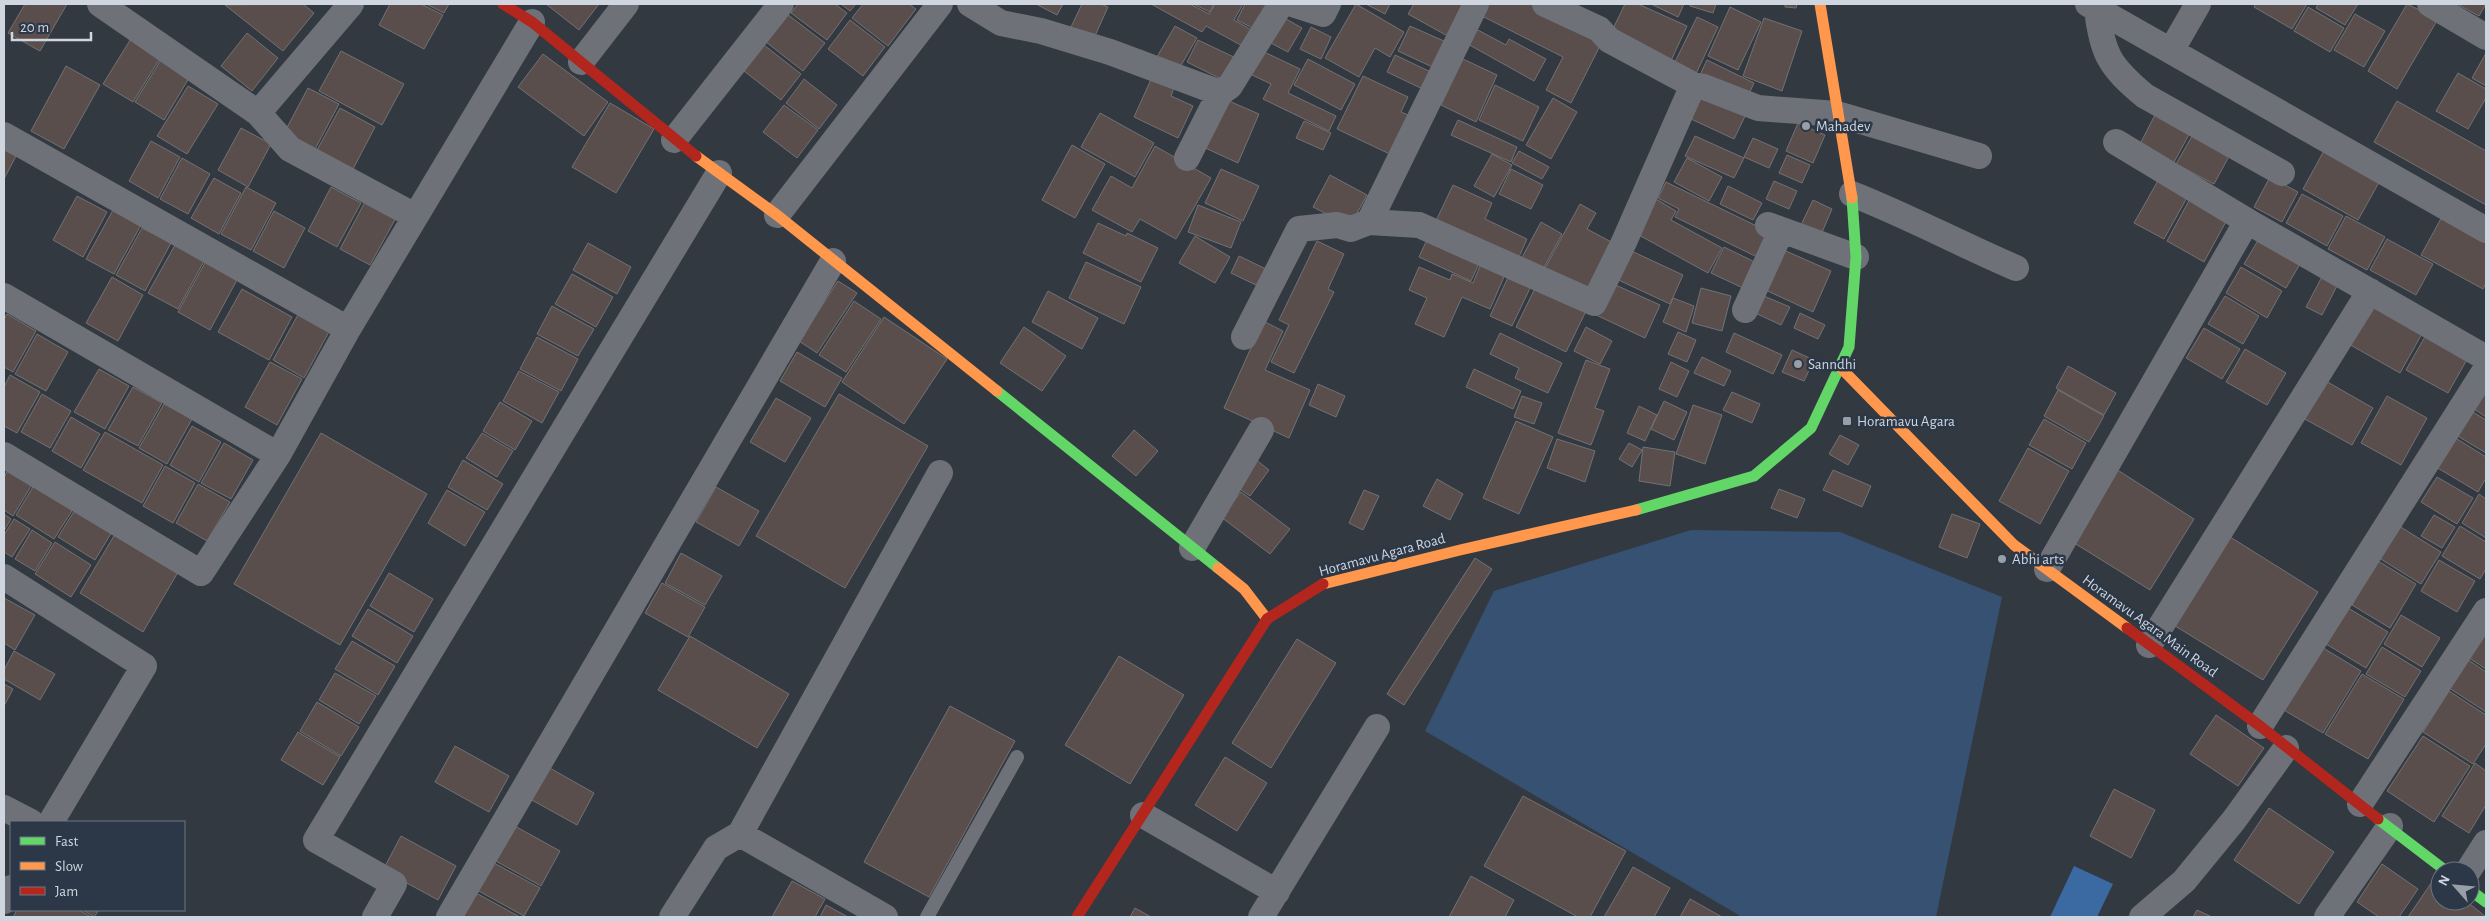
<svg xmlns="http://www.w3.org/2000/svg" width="2490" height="921" font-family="'Alegreya Sans',sans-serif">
  <rect width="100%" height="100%" fill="#323941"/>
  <path fill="#365171" d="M1691,530l149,2 162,65 -66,320h-194l-317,-186 69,-140z"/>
  <path fill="#3b6aa2" d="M2074,866l39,18 -16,33h-47z"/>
  <path fill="#5a4e4c" stroke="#727173" d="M25,4h42l-27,47 -32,-18z
    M303,4l11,9 -31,38 -58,-46z
    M390,4h31l22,11 -19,34 -45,-24z
    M426,4h23l-5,9z
    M546,4h53l-20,26z
    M798,4h37l12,9 -20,27 -36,-27z
    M841,4h15l-6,7z
    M863,4h46l7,5 -28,37 -36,-28z
    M1036,4h27l-6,11z
    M1082,4h19l7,3 -14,31 -23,-11z
    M1151,4h39l19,10 6,-10h28l-9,16 21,12 -9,16 -40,-22 -4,6z
    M1193,4h21l-4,8z
    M1245,4h27l-14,27 -21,-11z
    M1356,4l48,28 -14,25 -15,-9 -16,29 -34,-19z
    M1366,4h24l-5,10z
    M1414,4h59l-20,35 -45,-25z
    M1488,4h47l69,34 -33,65 -25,-13 17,-33 -81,-41z
    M1625,4h13l49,22 -18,39 -60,-28z
    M1651,4h33l-6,13z
    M1690,4h26l-3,9 -23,-7z
    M1785,4h12l-1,4 -11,-1z
    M2256,4h51l-15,25 -38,-22z
    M2318,4h40l-13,21 -29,-17z
    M2407,4l31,15 -41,70 -29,-18z
    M2457,4h29l-7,12z
    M1730,7l31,15 -23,48 -30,-14z
    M2308,7l36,21 -14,24 -36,-21z
    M787,14l38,29 -22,28 -37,-29z
    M2355,14l30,17 -21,36 -30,-17z
    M1279,15l23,13 -14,24 -23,-12z
    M1697,17l21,10 -24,51 -22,-10z
    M1764,18l38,13 -20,60 -39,-15z
    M850,20l35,27 -22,29 -35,-27z
    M1175,26l22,12 -21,36 -22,-12z
    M1410,26l43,19 -12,26 -43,-20z
    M1311,27l20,10 -10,22 -21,-10z
    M1474,28l32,17 3,-6 37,20 -12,22 -68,-38z
    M247,33l31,25 -26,33 -31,-25z
    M132,37l30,18 -29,47 -30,-18z
    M1198,40l40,19 -11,23 -40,-20z
    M764,45l37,29 -20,26 -37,-29z
    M1260,50l40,19 -12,24 48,23 -7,15 -66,-32 8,-15 -23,-11z
    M341,51l63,33 -22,41 -63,-34z
    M2486,53v33l-14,-8z
    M543,54l65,48 -24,34 -66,-49z
    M164,55l28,18 -28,47 -29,-18z
    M1395,55l42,20 -8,17 -42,-20z
    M1308,59l47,25 -14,26 -47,-25z
    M1463,59l34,16 -21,47 -35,-17z
    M1707,60l47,23 -8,17 -47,-23z
    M66,66l34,19 -36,64 -33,-18z
    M2458,73l28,16v9l-18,31 -32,-18z
    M1153,75l22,10 -4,11 22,10 -15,32 -44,-21z
    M1363,76l45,21 -7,15 14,6 -19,39 -59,-28z
    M804,79l33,26 -18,24 -33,-26z
    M1495,85l44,22 -16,34 -44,-21z
    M188,86l30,18 -31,50 -30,-18z
    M308,88l31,16 -25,47 -31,-16z
    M1705,90l43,20 -14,29 -43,-20z
    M1222,98l37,16 -21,49 -37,-17z
    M1553,98l24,14 -26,47 -25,-14z
    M2397,101l89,50v54l-112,-63z
    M610,103l44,26 -38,64 -44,-26z
    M784,105l34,25 -21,28 -34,-26z
    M340,108l35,19 -23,44 -36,-19z
    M2157,111l35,18 -19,35 -34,-18z
    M1100,113l54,30 -19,34 -54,-30z
    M1458,120l59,27 -6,15 -60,-27z
    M1304,121l27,12 -8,17 -27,-12z
    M1798,123l27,12 -12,28 -27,-12z
    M241,128l30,16 -23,43 -30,-17z
    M2195,131l37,20 -18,33 -38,-20z
    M1695,136l49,22 -10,20 -49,-22z
    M1753,138l25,11 -9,19 -25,-11z
    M151,141l29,16 -22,41 -29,-17z
    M1072,145l33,19 -30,54 -33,-18z
    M1155,146l56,32 -35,61 -36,-20 -8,13 -40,-22 19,-34 21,12z
    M2326,147l56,30 -24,43 -55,-31z
    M4,150l12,6 -12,23z
    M1519,151l30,16 -7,12 -30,-16z
    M1492,154l20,11 -18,32 -20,-11z
    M1787,155l23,10 -8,18 -23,-10z
    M182,158l28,16 -22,40 -28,-15z
    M1687,158l35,19 -13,24 -35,-19z
    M1221,169l38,17 -16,35 -38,-18z
    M1511,169l32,16 -12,24 -32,-15z
    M1330,175l37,20 -17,31 -37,-19z
    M2160,177l29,17 -25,45 -30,-16z
    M2270,177l28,15 -16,30 -28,-15z
    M214,178l27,15 -22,41 -28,-16z
    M1774,181l23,10 -8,18 -23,-10z
    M1666,182l103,50 -12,25 -82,-40 4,-8 -21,-11z
    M1453,185l39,18 -7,16 42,20 -11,25 -82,-39z
    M1728,186l34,17 -9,17 -33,-16z
    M246,187l30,16 -25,47 -30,-16z
    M331,187l30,16 -24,44 -29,-16z
    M2302,194l41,22 -16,30 -41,-23z
    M2192,195l37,21 -25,46 -37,-21z
    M77,196l30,16 -24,45 -30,-17z
    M1656,199l20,12 -5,9 51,28 -14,25 -71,-39z
    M366,200l31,16 -27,49 -30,-16z
    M1813,200l19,9 -12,28 -20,-10z
    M1580,204l16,9 -9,16 30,16 -27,52 -47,-25z
    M1198,205l43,17 -10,26 -43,-16z
    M113,210l28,15 -27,49 -28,-15z
    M274,211l31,17 -21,40 -31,-17z
    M2444,213l42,23v47l-3,6 -62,-34z
    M2346,216l39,21 -18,33 -39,-21z
    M1541,222l21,12 -21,39 -21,-12z
    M1098,223l28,13 1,-3 31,15 -17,34 -58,-29z
    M142,228l29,15 -26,48 -29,-16z
    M2263,232l41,25 -18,31 -42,-24z
    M1430,233l52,24 -11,24 -52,-24z
    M1195,236l35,21 -15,26 -36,-20z
    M2387,239l46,25 -17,31 -46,-25z
    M1317,241l27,13 -16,35 6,3 -40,81 -23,-11 18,-37 -10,-5z
    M588,243l43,24 -14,27 -44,-24z
    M175,245l29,16 -26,48 -30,-16z
    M1724,247l35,17 -12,26 -36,-17z
    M1777,247l54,24 -18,41 -54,-25z
    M1625,248l58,27 -13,29 -58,-27z
    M1239,256l27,13 -8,17 -27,-13z
    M1483,259l24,11 -17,39 -28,-12 -18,40 -29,-13 12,-26 -18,-8 10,-23 31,13 2,-6 21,9z
    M206,261l32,17 -28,52 -32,-18z
    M1086,262l55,25 -17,37 -55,-26z
    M2241,267l41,24 -15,27 -41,-25z
    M1511,271l22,11 -21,44 -22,-10z
    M2324,273l15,9 -17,33 -16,-8z
    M572,274l41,23 -17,30 -41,-23z
    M112,277l31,18 -25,46 -32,-18z
    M838,281l19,12 -40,60 -18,-12z
    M1538,282l50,25 -22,45 -50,-25z
    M1609,282l51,23 -15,33 -51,-24z
    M1701,288l30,8 -9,35 -30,-8z
    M242,289l50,28 -23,43 -51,-28z
    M1048,291l50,27 -16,31 -50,-27z
    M1759,294l31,13 -9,18 -30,-14z
    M2225,296l34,20 -16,28 -35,-20z
    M1673,298l21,8 -8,26 -23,-10z
    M854,301l27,18 -35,53 -27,-17z
    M2370,303l53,29 -23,41 -53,-30z
    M552,306l42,23 -16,27 -41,-22z
    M300,311l31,17 -27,50 -31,-18z
    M1800,313l25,12 -7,14 -24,-11z
    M7,314l29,17 -23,41 -9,-5v-48z
    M884,317l63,42 -43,65 -62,-42z
    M1263,321l20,10 -18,39 45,20 -21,48 -65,-30z
    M1024,327l42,29 -24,35 -42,-28z
    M1586,327l26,14 -12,23 -26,-13z
    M2204,328l36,21 -18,30 -36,-21z
    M1678,332l18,8 -9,22 -19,-8z
    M1500,333l62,30 -14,30 -33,-15 4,-10 -29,-14z
    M1734,333l48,22 -9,19 -47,-22z
    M2427,333l42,23 -21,37 -42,-23z
    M37,334l31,18 -22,39 -31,-17z
    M537,337l41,22 -17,32 -41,-22z
    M2245,349l41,24 -19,32 -41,-23z
    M1792,350l22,10 -10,21 -22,-9z
    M797,352l45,26 -17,29 -45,-26z
    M1702,357l29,14 -7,15 -30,-13z
    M1586,360l24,9 -15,39 9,3 -13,34 -33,-12z
    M270,362l32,17 -25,46 -32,-18z
    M1671,362l18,9 -12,26 -18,-8z
    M2068,366l48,27 -12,22 -48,-27z
    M99,369l30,17 -24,43 -31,-17z
    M1474,369l47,22 -8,18 -47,-22z
    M519,371l40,21 -17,31 -39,-22z
    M10,375l30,17 -23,41 -13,-7v-39z
    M2324,380l49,28 -21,37 -49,-27z
    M1318,384l27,12 -9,21 -27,-12z
    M133,387l29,16 -24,43 -30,-16z
    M2486,388v29l-12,-8z
    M2058,390l46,26 -15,26 -45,-26z
    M1732,392l28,12 -8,19 -29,-13z
    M42,394l29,17 -21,37 -29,-16z
    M839,394l89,52 -83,142 -89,-52z
    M1522,396l20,7 -8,21 -20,-7z
    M2387,396l40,22 -26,47 -40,-22z
    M776,398l35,20 -26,44 -35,-20z
    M1664,401l23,11 -13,28 -23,-11z
    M500,402l32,19 -17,29 -32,-19z
    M164,404l28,15 -25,45 -28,-16z
    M1693,405l29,10 -17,49 -29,-10z
    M1639,406l18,9 -12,26 -18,-8z
    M2471,411l15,9v33l-30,-18z
    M71,417l29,17 -19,34 -29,-17z
    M2044,419l42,24 -14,26 -43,-24z
    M1516,421l37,16 -34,77 -36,-16z
    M192,426l29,16 -22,40 -29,-17z
    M1134,430l24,21 -22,25 -24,-20z
    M105,432l58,33 -21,38 -59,-33z
    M321,433l106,61 -87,151 -106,-61z
    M482,433l31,18 -16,26 -31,-19z
    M1840,435l19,10 -11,20 -19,-11z
    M2454,437l32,20v21l-8,14 -42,-25z
    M1557,439l38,12 -10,31 -38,-14z
    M224,443l29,17 -22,39 -30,-16z
    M1629,443l13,7 -10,17 -13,-8z
    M1643,447l32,5 -5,34 -31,-5z
    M2028,448l41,23 -29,53 -41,-23z
    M1254,458l15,12 -19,26 -16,-11z
    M463,460l40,24 -16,26 -39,-23z
    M165,466l30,17 -22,40 -30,-17z
    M9,468l24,15 -20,33 -9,-6v-33z
    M2116,469l78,50 -44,71 -79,-49z
    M1833,470l38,16 -9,21 -39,-17z
    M2437,477l36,21 -16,26 -36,-22z
    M1437,479l26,15 -13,26 -27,-14z
    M36,482l39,24 -21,33 -38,-24z
    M198,484l32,18 -23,39 -31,-18z
    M716,487l43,24 -20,35 -43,-24z
    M1779,489l26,10 -8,19 -26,-10z
    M447,490l38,22 -20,34 -37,-23z
    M1364,490l15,6 -16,34 -14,-7z
    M1241,492l49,37 -20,25 -49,-37z
    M2479,494l7,5v39l-24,-15z
    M78,505l37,22 -20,33 -37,-23z
    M4,514l7,5 -7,12z
    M1952,514l28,10 -13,34 -28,-11z
    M2434,515l21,12 -13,21 -21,-12z
    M14,519l16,10 -18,28 -8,-5v-17z
    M2399,526l42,26 -20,32 -42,-26z
    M2460,526l26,16v27l-6,10 -38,-23z
    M118,529l63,38 -38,65 -63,-39z
    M32,530l20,13 -17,28 -20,-12z
    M2227,535l91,57 -55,88 -91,-56z
    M55,542l36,23 -20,32 -36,-23z
    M681,553l41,23 -17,29 -40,-22z
    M1475,558l17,11 -88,136 -17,-11z
    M2439,560l36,21 -18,31 -36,-21z
    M2378,561l38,23 -26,44 -38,-23z
    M389,573l44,26 -19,33 -44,-26z
    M662,583l43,24 -17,30 -43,-24z
    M4,598l31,17 -20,35 -11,-7z
    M2348,608l40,24 -22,36 -40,-24z
    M368,609l45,27 -16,27 -45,-27z
    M2401,615l39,23 -18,29 -38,-23z
    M2486,630v39l-17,-11z
    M690,636l99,58 -32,54 -99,-58z
    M1297,639l39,24 -65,105 -39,-25z
    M352,641l43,25 -17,29 -43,-26z
    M2320,646l41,25 -38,62 -41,-24z
    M2382,647l39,24 -16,26 -39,-23z
    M14,651l41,23 -15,26 -36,-21v-9z
    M1119,656l65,39 -54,89 -65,-39z
    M2467,659l19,13v40l-37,-24z
    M335,673l41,23 -17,28 -40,-24z
    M2362,674l42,25 -36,60 -43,-25z
    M4,684l9,5 -9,17z
    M2449,691l37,24v29l-13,20 -50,-32z
    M317,702l42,25 -18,29 -41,-25z
    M950,706l65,35 -86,156 -65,-35z
    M2216,715l48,33 -26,38 -48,-32z
    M298,732l42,25 -17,28 -42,-25z
    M2423,736l47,30 -36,56 -47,-31z
    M455,746l54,30 -20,36 -54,-30z
    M1225,757l42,26 -30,48 -42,-26z
    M2475,763l11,8v34l-17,28 -27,-17z
    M548,767l46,26 -17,32 -47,-26z
    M2114,789l41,21 -24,48 -41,-22z
    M1523,796l103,55 -36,66h-12l-94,-51z
    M2269,808l65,44 -35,52 -65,-44z
    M513,825l47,26 -19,35 -47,-26z
    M401,836l55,30 -18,34 -55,-30z
    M492,862l48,26 -16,28 -47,-26z
    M2382,864l36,25 -19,28h-20l-22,-15z
    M1633,867l37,21 -16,29h-50z
    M1471,876l43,24 -9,17h-56z
    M2434,879l6,4v18h26l20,16h-78z
    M792,881l33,18 -10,18h-43z
    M476,893l44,24h-57z
    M1690,899l32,18h-42z
    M826,905l22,12h-28z
    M1135,908l16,9h-21z
    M17,910h62l12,7h-78z
    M83,910h16l-5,7z
    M2197,910l15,7h-19z"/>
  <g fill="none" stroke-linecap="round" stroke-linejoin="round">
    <path stroke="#6e7278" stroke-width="14" d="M927,917l90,-160"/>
    <path stroke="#6e7278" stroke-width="26" d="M100,4l158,109 32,36 125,67
      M970,4l31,19 40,8 69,21 110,41 10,-7 51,-82
      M1292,4l31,10 5,-10
      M1545,4l54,25 10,11 84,45 11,2 54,21 79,6 142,42
      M2088,4l398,226
      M2430,4l56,33
      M2097,9c5,45 13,58 48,87l137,77
      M2171,51l27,-47
      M581,62l45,-58
      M258,113l93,-109
      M4,135l344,194
      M674,140l107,-136
      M2116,142l131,79
      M1187,158l33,-65
      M1852,194c56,22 108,50 164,74
      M777,215l163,-211
      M1369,222l50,3 175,78 30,-61 69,-157
      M1768,225l88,32
      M4,296l274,159
      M1745,310l36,-79
      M1244,337l55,-108 38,-4 14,4 18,-7 107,-218
      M4,455l197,118 77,-118 70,-126 184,-307
      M1192,548l69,-118
      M2047,569l200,-348 239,137
      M4,577l140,89 -93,156
      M2149,645l221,-354
      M2260,726l226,-357
      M2360,804l126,-193
      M4,808l27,14
      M1143,815l134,77
      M740,834l145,83
      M2468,871l18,-28
      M4,901l7,-13
      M375,917l19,-33 -78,-44 403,-667
      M449,917l384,-656
      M672,917l44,-69 24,-14 200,-361
      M1261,917l116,-190
      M2142,917l42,-36 50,-61 52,-72
      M2327,917l63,-91"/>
    <path stroke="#63d668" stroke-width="11" d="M997,391l221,177
      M1636,510l118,-34 57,-48 38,-81 7,-90 -4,-59
      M2378,819l68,52
      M2470,890l16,12"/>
    <path stroke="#ff974d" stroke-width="11" d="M1820,4l32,194
      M696,156l81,59 220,176
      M1841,368l173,177 113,83
      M1218,568l26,21 23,30
      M1323,584l137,-34 176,-40"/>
    <path stroke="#b3261e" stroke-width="11" d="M503,4l29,18 164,134
      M2127,628l133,98 118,93
      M1077,917l190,-298 56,-35"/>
  </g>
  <g fill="#989fa8" stroke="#2c3847" stroke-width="2">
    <circle cx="1806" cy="126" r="5"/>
    <circle cx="1798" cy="364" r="5"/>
    <rect x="1842" y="416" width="10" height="10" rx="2.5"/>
    <circle cx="2002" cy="559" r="5"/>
  </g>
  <g text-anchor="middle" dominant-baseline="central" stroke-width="5" stroke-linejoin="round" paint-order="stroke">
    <g font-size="15" fill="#cfd6df" stroke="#2c3847" text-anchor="start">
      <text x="1816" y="126">Mahadev</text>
      <text x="1808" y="364">Sanndhi</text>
      <text x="1857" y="421">Horamavu Agara</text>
      <text x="2012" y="559">Abhi arts</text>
    </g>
    <g font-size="15" fill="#cfd6df" stroke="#2c3847">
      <text transform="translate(1382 555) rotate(-15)">Horamavu Agara Road</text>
      <text transform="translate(2150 626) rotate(36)">Horamavu Agara Main Road</text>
    </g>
  </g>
  <rect width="2490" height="921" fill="none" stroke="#cfd6df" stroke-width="10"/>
  <rect x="10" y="821" width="175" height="90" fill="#2c3847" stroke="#6d7784"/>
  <rect x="20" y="837" width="25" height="8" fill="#63d668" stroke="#6d7784"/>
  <text x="55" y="846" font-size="15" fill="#cfd6df">Fast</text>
  <rect x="20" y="862" width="25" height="8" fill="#ff974d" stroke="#6d7784"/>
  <text x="55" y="871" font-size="15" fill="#cfd6df">Slow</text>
  <rect x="20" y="887" width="25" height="8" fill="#b3261e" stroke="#6d7784"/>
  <text x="55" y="896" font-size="15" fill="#cfd6df">Jam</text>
  <g transform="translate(2455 886) rotate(297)"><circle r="24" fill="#2c3847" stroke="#6d7784"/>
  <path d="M0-4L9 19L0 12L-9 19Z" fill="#989fa8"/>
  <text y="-8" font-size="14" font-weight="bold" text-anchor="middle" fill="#cfd6df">N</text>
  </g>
  <path d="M12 32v8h79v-8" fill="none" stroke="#cfd6df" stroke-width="2.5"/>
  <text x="20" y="32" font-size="15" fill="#cfd6df" stroke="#2c3847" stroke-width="4" paint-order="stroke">20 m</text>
</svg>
